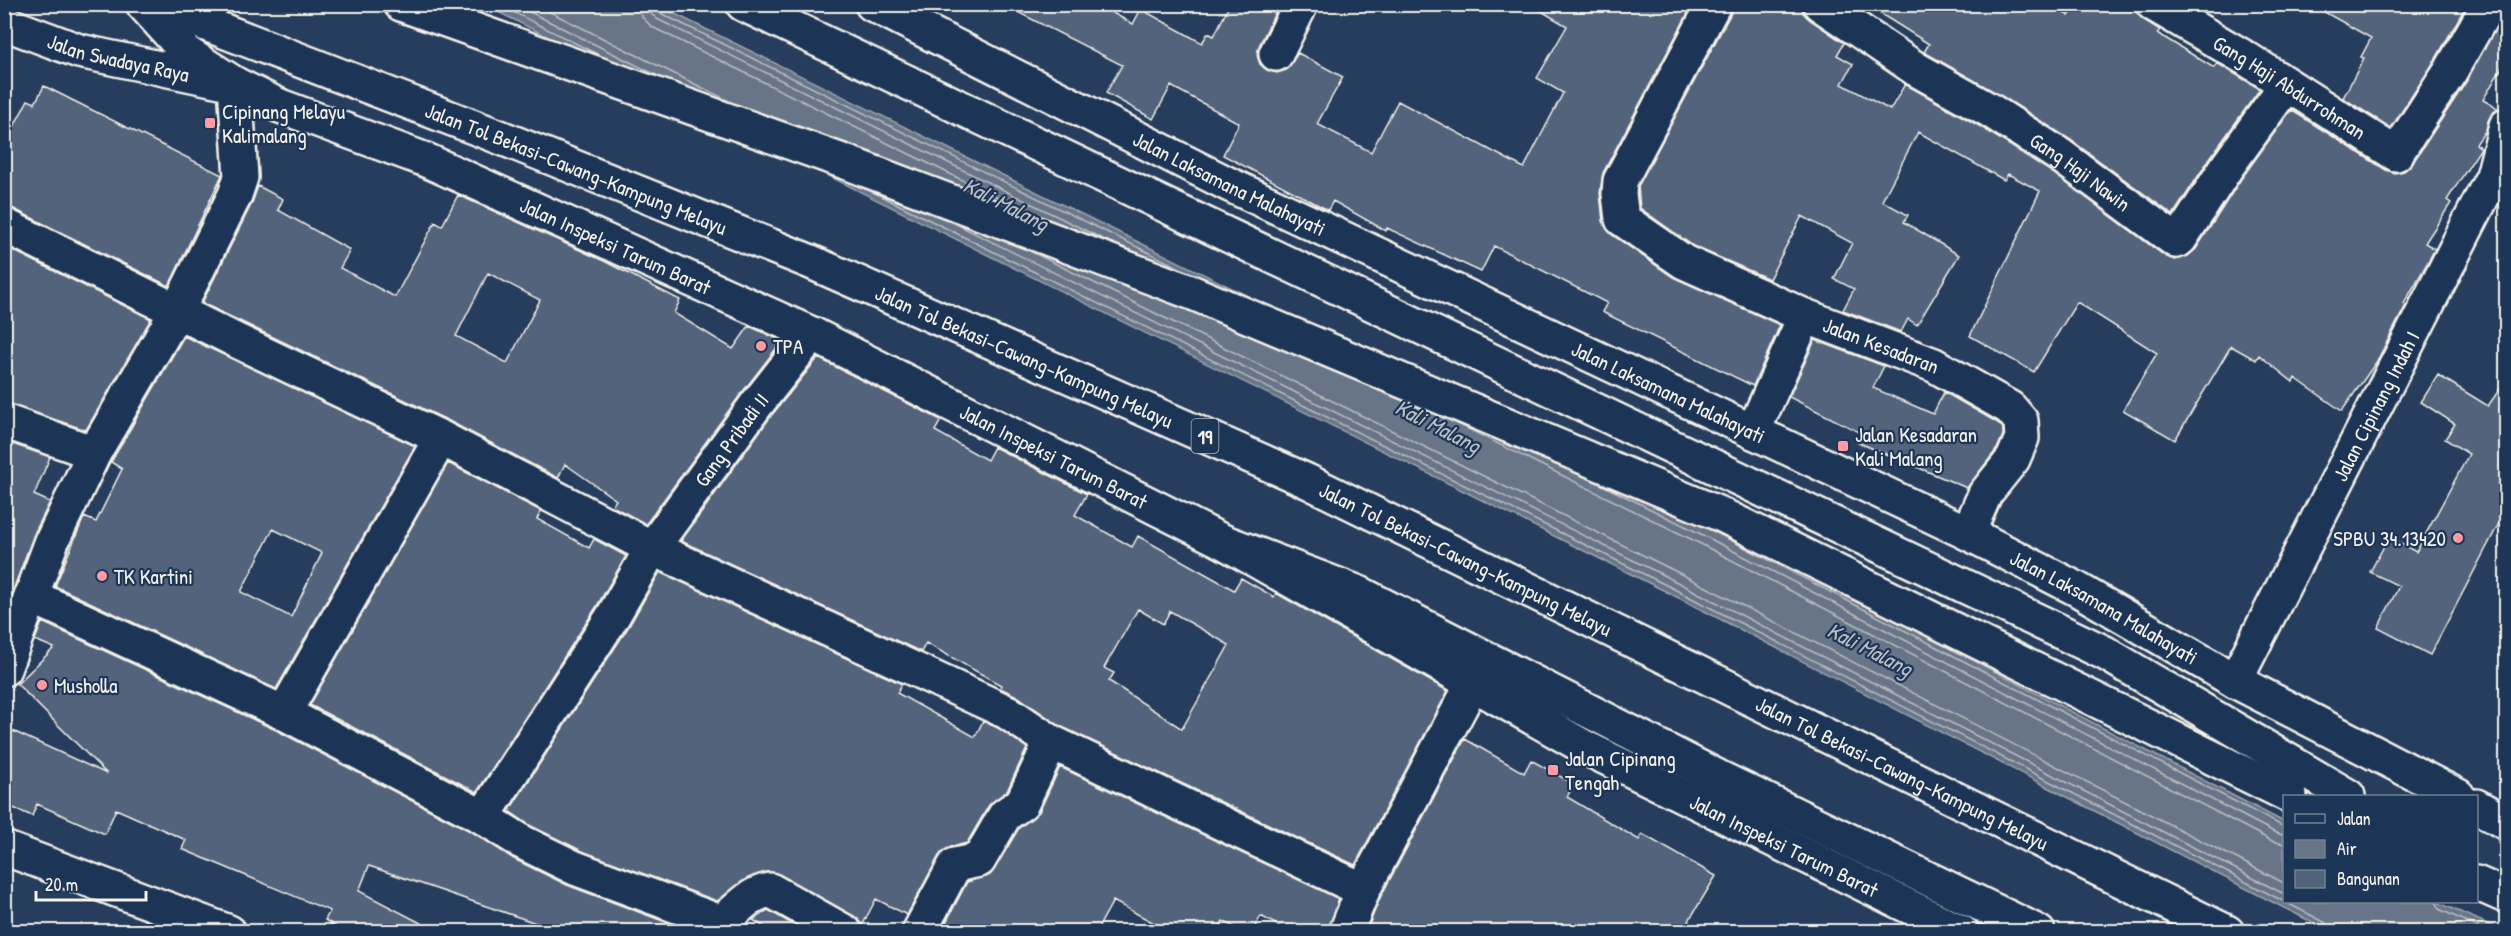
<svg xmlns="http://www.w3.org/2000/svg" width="2511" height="936" font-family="'Patrick Hand',sans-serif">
  <rect width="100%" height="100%" fill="#263d5d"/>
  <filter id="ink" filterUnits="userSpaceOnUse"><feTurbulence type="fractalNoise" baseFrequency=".0167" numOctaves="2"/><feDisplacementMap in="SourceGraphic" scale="12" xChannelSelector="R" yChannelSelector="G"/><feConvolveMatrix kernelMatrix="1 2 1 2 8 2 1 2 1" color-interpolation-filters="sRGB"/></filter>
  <g filter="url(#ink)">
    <path fill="#677588" stroke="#9fa7ae" stroke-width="1.5" d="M484,5h173l1046,515 581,302v80h153l67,29h-175l-662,-339z"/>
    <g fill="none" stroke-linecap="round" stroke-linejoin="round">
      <path stroke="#bcbfc2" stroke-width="1.5" d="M497,4l104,52
        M514,4l146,73
        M534,4l197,98
        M640,4l2,13 10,10 371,183
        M649,4l1,9 7,6 452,223
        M656,4l4,9 522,256
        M875,193l795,394 656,336 4,9
        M946,219l727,361 611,314
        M1032,252l645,320 607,311
        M1454,422l239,118 579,301 12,3
        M1592,480l105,52 579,301 8,2
        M1705,527l579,300
        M2436,902l3,7 49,23"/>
    </g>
    <path fill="#52647b" stroke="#f4f1e8" stroke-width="1.5" fill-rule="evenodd" d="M1002,4h94l37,20 8,-15 61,34 6,-10 6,3 16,-32h28l17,9 -16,33 -2,9 3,9 7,6 10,3 9,-3 12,-17 45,24 -26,47 54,28 27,-51 126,67 39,-75 -26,-15 30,-52 -38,-22h164l-90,169 -3,20 3,28 8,13 62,43 107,48 -27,61 -151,-74 5,-9 -113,-57 -13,26 -94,-44 -1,3 -53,-30 -5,9 -105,-55 16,-32 -68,-37 -18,33 -47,-26 16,-28z
      M1733,4h69l1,9 6,6 35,24 -7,12 16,9 -11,20 48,26 15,-26 76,43 69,44 115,85 10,4 13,-4 8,-7 45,-70 50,-69 95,60 9,3 9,-2 8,-7 54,-82 40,-73v51l-23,40 16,9 -7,4 -4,8 -2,9 -10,14 5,4 -34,52 4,3 -26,40 10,6 -31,55 2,1 -29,56 -35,50 -47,-33 -2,4 -34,-27 -3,5 -25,-14 -56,94 -52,-30 34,-57 -80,-51 -43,70 -64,-36 70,-145 -32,-17 -4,6 -86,-48 -36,69 26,14 -4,7 55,33 -42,70 -9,-6 -7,13 -58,-22 11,-21 -20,-10 18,-36 -50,-27 -33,63 -76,-33 -53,-38 -2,-22 93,-173z
      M1865,4l185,1 19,11 8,-12h49l10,7 8,9 16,10 -3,3 57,35 3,-5 43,26 -50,69 -37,57 -102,-75 -71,-45 -76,-43 5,-8z
      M2310,4h157l-33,58 -43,66 -48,-30 21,-40 -3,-1 10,-19z
      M44,86l178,89 -53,111 -157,-78 -8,-1v-62l24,-45 7,3z
      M258,186l25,13 -5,11 72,40 -10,18 55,29 40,-75 7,4 16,-31 146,66 76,39 -6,13 59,36 16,-23 33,15 -41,53 -95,130 -34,-18 4,-6 -51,-36 -7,14 -109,-57 -247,-118 50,-100zM488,273l52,27 -33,63 -51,-27z
      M4,246l147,73 -65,111 -82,-27z
      M184,336l231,110 -139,243 -221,-103 29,-69 12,5 26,-53 -11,-7zM273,529l49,24 -31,64 -50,-25z
      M1815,340l69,26 -11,22 60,26 11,-22 54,31 5,5v7l-6,14 -30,39 -110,-46 4,-9 -72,-36z
      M818,358l123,62 -6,11 52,29 7,-13 93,47 -12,21 57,32 6,-11 96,54 7,-12 33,19 2,-4 172,98 -93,174 -295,-139 -43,-30 -17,-8 1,-3 -75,-42 -5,9 -240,-111 90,-125zM1138,609l25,15 7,-13 59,34 -47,84 -73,-48 5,-8 -10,-5z
      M2438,375l50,31 18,-26v130l-76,145 -52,-27 21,-42 -29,-14 19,-35 27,15 53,-98 -24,-15 10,-15 -34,-22z
      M4,441l46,16 -16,38 16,7 -16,32 -30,80z
      M448,463l93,48 -4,8 52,29 5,-9 32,17 -29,50 -120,186 -167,-87z
      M660,572l242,112 -5,9 78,44 8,-16 15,7 29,20 -20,43 -18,14 -22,38 -16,4 -12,9 -32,59 -31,-16 -14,27 -8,-10 -75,-42 -13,-2 -21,8 -28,21 -135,-50 -51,-25 -22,-15 120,-185z
      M42,622l234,108 198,103 40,26 53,26 125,47h-130l-193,-66 -10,25 79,41h-93l-20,-12 5,-9 -148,-62 4,-9 -70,-31 -11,25 -68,-30 -5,12 -28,-12v-77l103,47 -90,-90 37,-36 -19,-8z
      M1465,739l59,34 7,-13 43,24 -7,13 72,43 3,-6 74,42 -34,56h-316l14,-34z
      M1060,767l279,132 -11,33h-39l-28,-16 -9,16h-9l-20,-11 -6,11h-46l-58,-31 -17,31h-155l26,-50 23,-7 29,-47 20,-16z
      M768,910l38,22h-33l-20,-12z"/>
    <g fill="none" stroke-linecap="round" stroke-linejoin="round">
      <defs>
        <g id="minor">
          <path id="s1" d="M1714,4l-94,177 -1,13 3,25 62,43 121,54 129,49 76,43 11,13 1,17 -9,21 -28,35 -17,39"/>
          <path id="s2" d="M1820,4l96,65 75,42 70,45 115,85 4,-2 46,-71 60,-83"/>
          <path id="s3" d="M2153,4l94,55 149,95 54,-82 39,-68"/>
          <path id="s4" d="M4,23l75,28 156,33 6,93 -6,18 -58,116 -83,142 -42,88 -48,128"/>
          <path d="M1276,54l25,-50"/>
          <path d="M4,225l233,116 204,97 211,110 355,164 44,30 312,148"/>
          <path d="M4,421l90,32"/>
          <path d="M1753,432l52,-116"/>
          <path d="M31,596l253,117 199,104 39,25 53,26 145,54c20,-12 25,-27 50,-32l75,42"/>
          <path id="s5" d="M2235,681l258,-505 13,-50"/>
          <path d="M284,713l157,-275"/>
          <path id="s6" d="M483,817l130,-201 39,-68 104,-143 56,-71"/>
          <path d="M4,848l225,84"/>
          <path d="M919,932l36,-67 24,-5 26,-45 17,-12 29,-61"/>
          <path d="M1346,932l17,-42 109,-205"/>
        </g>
        <g id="major">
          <path id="s7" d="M143,4l45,50 47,30 45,22 146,54 386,174 410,207 364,207 375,184"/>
          <path id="s8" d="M872,4l356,180 740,349 109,56 158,92 223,115"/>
          <path d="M2476,806l30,17"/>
        </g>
        <g id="highway">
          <path id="s9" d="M154,4l343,132 314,126 496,219 920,451"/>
          <path d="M401,4l447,159 345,130 529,222 568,281"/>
          <path d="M743,4l1362,649 243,143"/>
          <path d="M1222,541l137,52 359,184 320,155"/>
          <path d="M2476,883l30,13"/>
        </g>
      </defs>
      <use href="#minor" stroke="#f4f1e8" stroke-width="38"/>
      <use href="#major" stroke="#f4f1e8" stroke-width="38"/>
      <use href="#highway" stroke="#f4f1e8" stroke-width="38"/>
      <use href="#minor" stroke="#1d3557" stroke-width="33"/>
      <use href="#major" stroke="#1d3557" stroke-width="33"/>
      <use href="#highway" stroke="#1d3557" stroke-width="33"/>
    </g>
  </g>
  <g fill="#ff9aa2" stroke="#1d3557" stroke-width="2">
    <rect x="204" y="117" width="12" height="12" rx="3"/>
    <circle cx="761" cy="346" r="6"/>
    <rect x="1837" y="440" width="12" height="12" rx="3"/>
    <circle cx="2458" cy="538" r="6"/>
    <circle cx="102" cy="576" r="6"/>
    <circle cx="42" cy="685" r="6"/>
    <rect x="1547" y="764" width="12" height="12" rx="3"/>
  </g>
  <g text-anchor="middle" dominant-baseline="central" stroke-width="4.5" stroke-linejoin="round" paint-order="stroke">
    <rect fill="#1d3557" stroke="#b4b9bc" stroke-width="1.5" x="1191.5" y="419" width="27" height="34" rx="4.5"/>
    <g font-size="20" font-weight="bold" fill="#f4f1e8">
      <text x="1205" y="436">19</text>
    </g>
    <g font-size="21" fill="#f4f1e8" stroke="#1d3557">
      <text stroke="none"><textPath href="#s4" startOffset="120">Jalan Swadaya Raya</textPath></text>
      <text stroke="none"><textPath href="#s3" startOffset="160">Gang Haji Abdurrohman</textPath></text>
      <text stroke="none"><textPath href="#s9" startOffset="453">Jalan Tol Bekasi–Cawang–Kampung Melayu</textPath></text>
      <text stroke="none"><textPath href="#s2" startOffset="310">Gang Haji Nawin</textPath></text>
      <text stroke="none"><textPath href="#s8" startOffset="400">Jalan Laksamana Malahayati</textPath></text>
      <text stroke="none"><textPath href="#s7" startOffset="537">Jalan Inspeksi Tarum Barat</textPath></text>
      <text stroke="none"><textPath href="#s1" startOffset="528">Jalan Kesadaran</textPath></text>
      <text stroke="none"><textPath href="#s9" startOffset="939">Jalan Tol Bekasi–Cawang–Kampung Melayu</textPath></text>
      <text stroke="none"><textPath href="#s8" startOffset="886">Jalan Laksamana Malahayati</textPath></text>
      <text stroke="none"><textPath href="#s5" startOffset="309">Jalan Cipinang Indah I</textPath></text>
      <text stroke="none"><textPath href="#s6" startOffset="452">Gang Pribadi II</textPath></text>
      <text stroke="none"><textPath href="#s7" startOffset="1023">Jalan Inspeksi Tarum Barat</textPath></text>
      <text stroke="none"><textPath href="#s9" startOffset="1425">Jalan Tol Bekasi–Cawang–Kampung Melayu</textPath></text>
      <text stroke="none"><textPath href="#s8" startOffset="1372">Jalan Laksamana Malahayati</textPath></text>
      <text stroke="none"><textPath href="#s9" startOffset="1911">Jalan Tol Bekasi–Cawang–Kampung Melayu</textPath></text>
      <text stroke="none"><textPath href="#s7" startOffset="1851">Jalan Inspeksi Tarum Barat</textPath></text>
    </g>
    <g font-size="21" fill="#f4f1e8" stroke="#1d3557" text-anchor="start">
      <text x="222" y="111">Cipinang Melayu<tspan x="222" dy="24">Kalimalang</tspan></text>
      <text x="773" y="346">TPA</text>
      <text x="1855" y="434">Jalan Kesadaran<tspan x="1855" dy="24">Kali Malang</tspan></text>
      <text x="2446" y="538" text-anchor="end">SPBU 34.13420</text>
      <text x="114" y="576">TK Kartini</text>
      <text x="54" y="685">Musholla</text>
      <text x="1565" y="758">Jalan Cipinang<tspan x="1565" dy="24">Tengah</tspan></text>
    </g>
    <g font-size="22" font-style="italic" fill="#bcbfc2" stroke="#1d3557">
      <text transform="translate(1006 204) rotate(27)">Kali Malang</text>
      <text transform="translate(1438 426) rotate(27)">Kali Malang</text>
      <text transform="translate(1870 649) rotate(27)">Kali Malang</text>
    </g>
  </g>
  <rect width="2511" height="936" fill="none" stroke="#1d3557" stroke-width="24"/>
  <rect x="12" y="12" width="2487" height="912" fill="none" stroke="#f4f1e8" stroke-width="2" filter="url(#ink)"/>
  <rect x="2283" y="795" width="195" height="108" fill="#1d3557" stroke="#738091" stroke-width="1.5"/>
  <rect x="2295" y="814" width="30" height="9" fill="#1d3557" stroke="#738091" stroke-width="1.5"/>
  <text x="2337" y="825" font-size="18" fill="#f4f1e8">Jalan</text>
  <rect x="2295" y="840" width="30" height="18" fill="#677588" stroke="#738091" stroke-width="1.5"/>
  <text x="2337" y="855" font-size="18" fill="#f4f1e8">Air</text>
  <rect x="2295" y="870" width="30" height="18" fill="#52647b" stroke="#738091" stroke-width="1.5"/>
  <text x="2337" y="885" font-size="18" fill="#f4f1e8">Bangunan</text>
  <path d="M36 891v9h110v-9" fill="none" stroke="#f4f1e8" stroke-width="3"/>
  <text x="45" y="891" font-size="18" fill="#f4f1e8" stroke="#1d3557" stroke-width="4.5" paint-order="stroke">20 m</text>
</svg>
